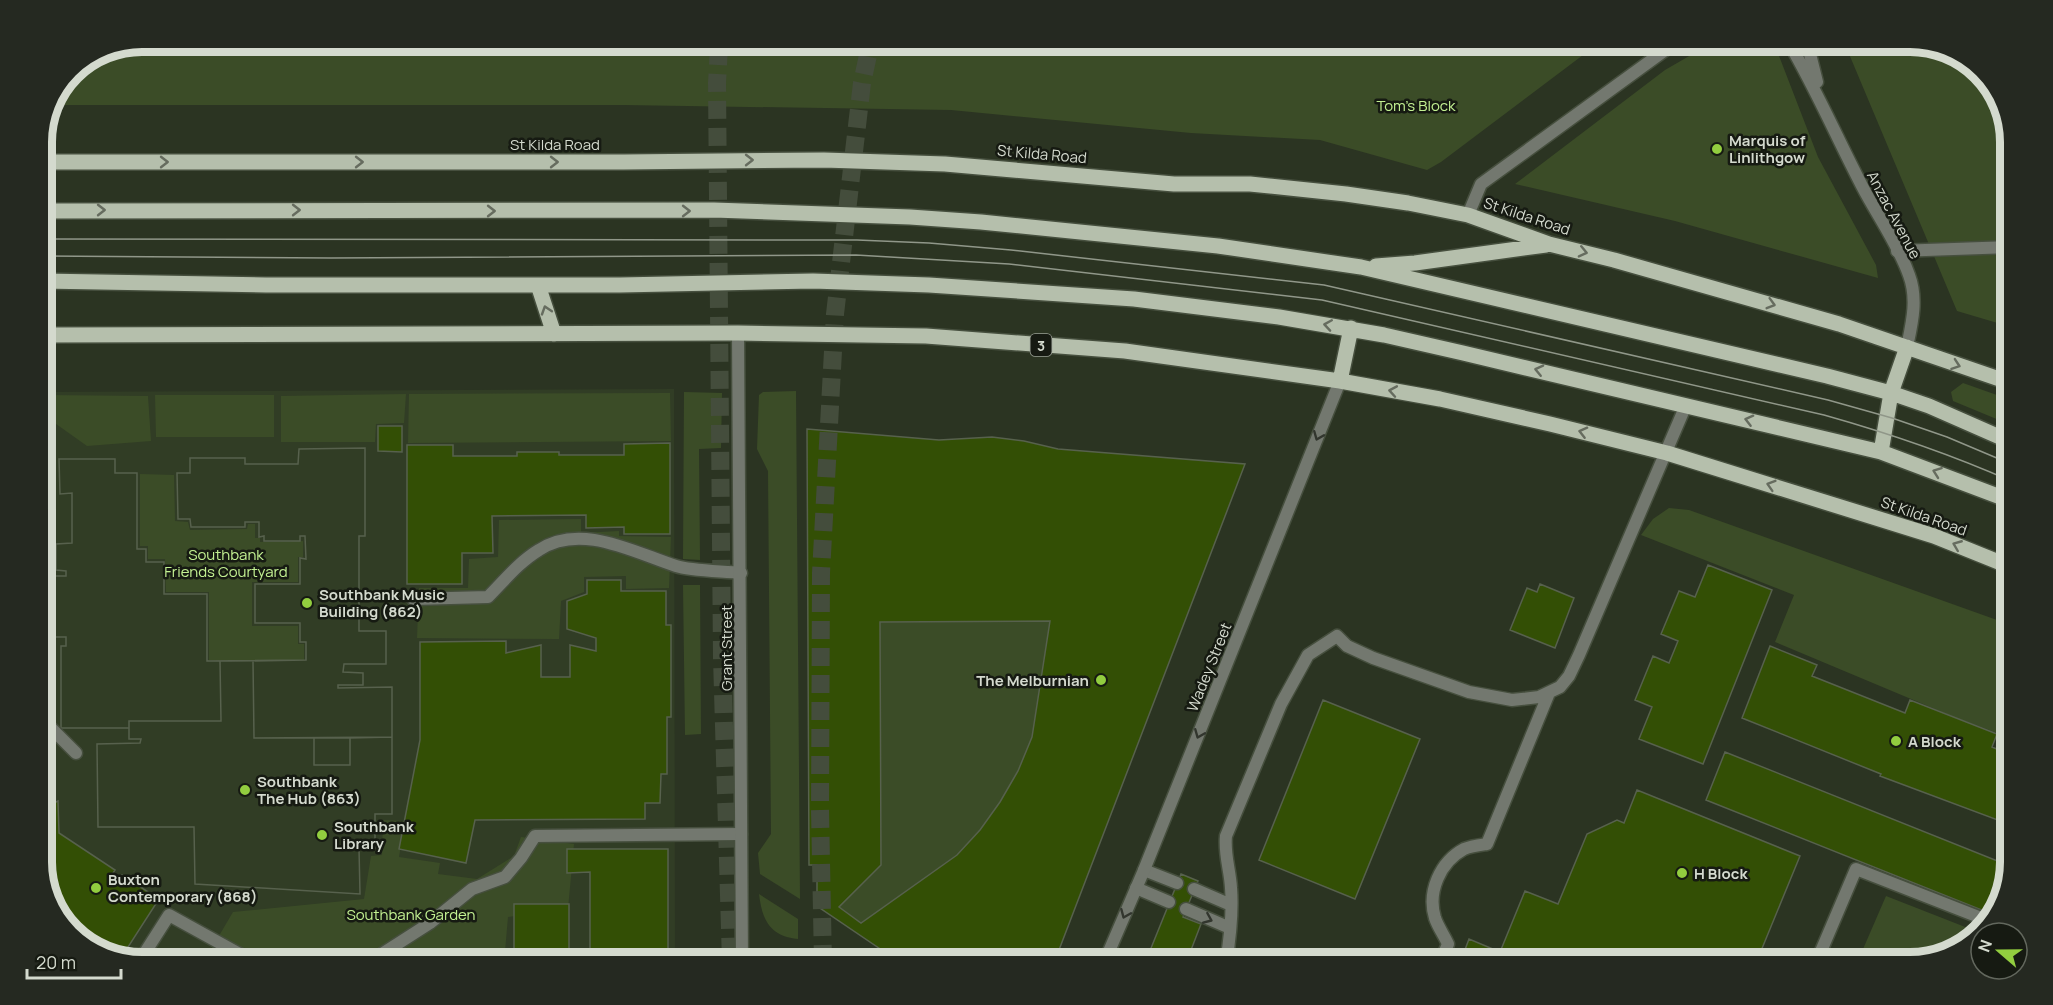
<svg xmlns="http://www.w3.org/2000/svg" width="2053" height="1005" font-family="Manrope,sans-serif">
  <rect width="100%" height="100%" fill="#2b3422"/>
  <path fill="#313d25" d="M674,389l1,574h-532l-45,-10 -56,-84v-477z"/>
  <path fill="#3b4c27" d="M1844,42h66l45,10 39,35 17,49v191l-54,-16z
    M1599,43l-158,119 -14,8 -107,-30 -129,-7 -240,-23 -327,-5h-568l16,-34 32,-21z
    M1774,43l44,114 58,108 2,13 -203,-57 -160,-37 150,-114 45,-26z
    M1963,383l48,17v25l-58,-24 -2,-9z
    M796,391l4,508 -40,-25 -2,-21 13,-19 -3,-363 -11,-22 2,-54 4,-3z
    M684,392l38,1 -1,55 -22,1 1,111 -17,-1z
    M670,393l1,48 -263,2 1,-49z
    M406,394l-2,29 -28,1 -1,18h-94v-46z
    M42,395l106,1 3,45 -64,5 -45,-32z
    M155,395h119v42h-118z
    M140,474l34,1 1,46 13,1 2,8 57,-1 1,-5h7v14h5v4l43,-1v16h-5v25h-46v44h46v18h6v16h-95v-68h-43l-1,-33h-17v-13h-8z
    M1669,508l20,2 322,115v113l-57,-21 -179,-75 19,-47 -153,-60 12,-16z
    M581,519v14l38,-2v5l52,1 -2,51 -43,1v-13l-42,1v15l-23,9 -2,38 -142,-1 2,-50h49l1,-29 29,-2 1,-37z
    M683,585h17l1,149 -16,1z
    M1050,621l-18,116 -14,34 -18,31 -20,28 -23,25 -96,68 -22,-16 42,-42 -1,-243z
    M383,820l22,1 -6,36 41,6 -2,11 39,5 37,-23 7,-19 53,7 -6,65 -60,8 -4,46h-301l30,-51 131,-13 7,-43 11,-1z
    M759,894l39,25v20c-28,-3 -36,-19 -39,-45z
    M1886,896l92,36 -12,14 -55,17h-54z"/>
  <path fill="#334f05" stroke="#57614d" stroke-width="1.5" fill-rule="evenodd" d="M378,426h24v26l-24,-1z
    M807,429l132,11 53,-3 32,4 34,8 187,15 -191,499h-153l-84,-57v-41h-8zM1050,621l-18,116 -14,34 -18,31 -20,28 -23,25 -96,68 -22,-16 42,-42 -1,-243z
    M670,443v91h-46v-7l-38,1v-13l-94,1 1,37h-31v31h-55v-139h46v11h64v-4h42v3h65v-11z
    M365,448v88h-6v95h27v33h-42l-1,8 20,1v12h-25v3l54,-1v127h-17v34h-16l1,46 -165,-10 -1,-57h-96l-1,-83 43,-1 1,-4h-12v-11h-68v-82h5v-9h-14v-61h14v-5l-10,-1v-26l16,-1v-50l-12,1 -1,-35h56v14h22v76h9v13h18v32h43v67l99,-1v-18h-6v-19h-45v-39h45v-26l6,1 -1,-23h-5v5h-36v-5l-5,1v-15h-14v5h-54l-1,-8h-12l-1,-46h13v-15h55v6h53l1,-15zM314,738h36v27h-36z
    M365,448v88h-6v95h27v33h-42l-1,8 20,1v12h-25v3l54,-1v50l-138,1 -1,-77 53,-1v-18h-6v-19h-45v-39h45v-26l6,1 -1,-23h-5v5h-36v-5l-5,1v-15h-14v5h-54l-1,-8h-12l-1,-46h13v-15h55v6h53l1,-15z
    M59,459h56v14h22v76h9v13h18v32h43v67h13l1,60h-92v7h-68v-82h5v-9h-14v-61h14v-5l-10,-1v-26l16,-1v-50l-12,1z
    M1708,565l64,25 -69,174 -64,-25 13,-32 -17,-7 18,-44 16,7 9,-22 -17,-7 18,-43 16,6z
    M587,580h34v11h45v34h5v92h-4v57h-6l-1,29h-15v16l-170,1 -9,43 -67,-14 21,-109v-98l86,-1v12l35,-8v32h29v-32l26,6v-13l-29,-9v-28l20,-7z
    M1540,584l34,14 -19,50 -45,-18 17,-42 10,4z
    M1770,646l47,19 -5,11 93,37 5,-13 87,34 -5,13 19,8v70l-131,-49 1,-2 -139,-56z
    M220,661h33l1,77h60v27h36v-27l42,-1v77h-17v34h-16l1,46 -165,-10 -1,-57h-96l-1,-83 43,-1 1,-4h-12v-18h92z
    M1323,700l97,39 -65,160 -96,-39z
    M1725,752l285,114 -9,41 -7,8 -288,-115z
    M42,768h12v35l-12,-1z
    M1637,790l163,66 -44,107h-296l9,-24 31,13 25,-61 33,13 29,-70 30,-14 7,3z
    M58,801l1,32 56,37 -2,3 7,5 2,-3 37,24 -38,59 -23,-5 -39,-34 -17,-50v-67l12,1z
    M567,849h101v114h-78v-91l-23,1z
    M1181,874l17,7 -15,36 18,7 -15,39h-41z
    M514,904h55v59h-55z"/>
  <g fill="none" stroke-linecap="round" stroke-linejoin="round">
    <path stroke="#444d3c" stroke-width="18" stroke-dasharray="18 9" stroke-linecap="butt" d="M719,47l-2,36 5,575 9,305
      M823,963l-3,-153 1,-237 14,-259 27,-231 8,-37"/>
    <defs>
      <path id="service" d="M413,599l75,-2c16,-16 31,-35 51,-47 42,-28 96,3 137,16 15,5 48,5 65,7
        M42,712l5,12 29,29
        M1144,870l33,13
        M1136,888l33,14
        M1194,889l37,16
        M1186,909l44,19
        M139,962l30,-47 87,48
        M360,963l17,-6 25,-16 28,-18 42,-34 33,-12 16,-19 14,-22 206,-2
        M1226,963c4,-25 7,-50 5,-75 -1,-18 -7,-34 -5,-52l55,-132 27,-49 29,-19 10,10 26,12 96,34 43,8 27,-3 21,-10 9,-11 10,-21 107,-250
        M1440,963l8,-19c-4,-9 -10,-17 -13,-26 -8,-26 5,-56 29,-69 7,-3 16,-4 23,-5l62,-151
        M1816,963l40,-94 133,52"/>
      <path id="pedestrian" d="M1897,251l114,-4"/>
      <path id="minor" d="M738,333l4,630
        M742,959h44l31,4
        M1104,963l40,-93 196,-489"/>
      <path id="tertiary" d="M1807,42l10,40
        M1789,43c27,46 48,95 73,143 15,29 36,58 47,89 9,24 3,48 -2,72
        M1468,215l13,-31 194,-141"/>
      <path id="primary" d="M42,162h582l200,-2 121,4 229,20h76l96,10 62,9 60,12 81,29 65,16 225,64 172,59
        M42,211l672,-1 196,7 71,5 237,24 143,21 466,109 64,17 38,13 82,36
        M1376,266l39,-3 131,-18
        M42,281l224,4h354l193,-4 116,4 205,14 145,18 105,18 79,18 418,99 130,49
        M538,285l16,49
        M42,335l696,-2 188,3 199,15 215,30 100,18 110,25 117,29 267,83 77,31
        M1340,381l11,-53
        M1881,452l10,-59 16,-46"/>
    </defs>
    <use href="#service" stroke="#464f3e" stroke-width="15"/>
    <use href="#pedestrian" stroke="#464f3e" stroke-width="15"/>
    <use href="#minor" stroke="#464f3e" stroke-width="15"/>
    <use href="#tertiary" stroke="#464f3e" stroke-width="15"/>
    <use href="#primary" stroke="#464f3e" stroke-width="18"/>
    <use href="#service" stroke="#73786f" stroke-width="12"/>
    <use href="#pedestrian" stroke="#73786f" stroke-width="12"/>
    <use href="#minor" stroke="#73786f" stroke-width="12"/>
    <use href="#tertiary" stroke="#73786f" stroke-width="12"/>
    <use href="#primary" stroke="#b5bfac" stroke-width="15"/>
    <path stroke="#909789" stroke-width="1.5" d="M42,239l815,1 72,3 82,7 313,35 504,115 64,18 55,19 64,27
      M42,256l289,2 525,-3 153,9 313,36 502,115c64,18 126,39 187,66"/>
  </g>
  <defs><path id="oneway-chevron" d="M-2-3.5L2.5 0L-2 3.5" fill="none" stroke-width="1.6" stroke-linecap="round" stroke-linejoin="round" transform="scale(1.5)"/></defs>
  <g stroke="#666c5f">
    <use href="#oneway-chevron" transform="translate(749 160)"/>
    <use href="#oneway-chevron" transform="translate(164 162)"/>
    <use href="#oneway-chevron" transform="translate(359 162)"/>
    <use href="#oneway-chevron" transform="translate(554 162)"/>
    <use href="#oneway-chevron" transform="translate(101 210)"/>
    <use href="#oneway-chevron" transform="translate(296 210)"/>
    <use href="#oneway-chevron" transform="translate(491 211)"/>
    <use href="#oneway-chevron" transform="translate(686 211)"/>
    <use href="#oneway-chevron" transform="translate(1583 252) rotate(13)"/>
    <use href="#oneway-chevron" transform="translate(1771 304) rotate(16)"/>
    <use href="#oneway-chevron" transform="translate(546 310) rotate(-108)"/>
    <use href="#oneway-chevron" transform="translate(1328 325) rotate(-171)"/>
    <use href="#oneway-chevron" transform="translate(1956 365) rotate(19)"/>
    <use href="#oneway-chevron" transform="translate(1539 370) rotate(-167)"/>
    <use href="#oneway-chevron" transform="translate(1393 391) rotate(-170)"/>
    <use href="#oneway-chevron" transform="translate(1749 420) rotate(-166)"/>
    <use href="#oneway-chevron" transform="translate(1583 432) rotate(-166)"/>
    <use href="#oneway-chevron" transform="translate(1937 472) rotate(-160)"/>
    <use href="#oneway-chevron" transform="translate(1771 485) rotate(-163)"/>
    <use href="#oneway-chevron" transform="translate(1957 545) rotate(-158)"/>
  </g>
  <g stroke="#32362e">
    <use href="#oneway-chevron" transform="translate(1318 436) rotate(112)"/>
    <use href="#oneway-chevron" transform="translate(1199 734) rotate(112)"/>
    <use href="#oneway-chevron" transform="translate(1125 914) rotate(113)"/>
    <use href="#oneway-chevron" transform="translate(1208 919) rotate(23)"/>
  </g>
  <g fill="#92cd3f" stroke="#161a12" stroke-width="2">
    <circle cx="1717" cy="149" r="6"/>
    <circle cx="307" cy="603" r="6"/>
    <circle cx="1101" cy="680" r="6"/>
    <circle cx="1896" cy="741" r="6"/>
    <circle cx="245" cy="790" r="6"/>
    <circle cx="322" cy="835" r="6"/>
    <circle cx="1682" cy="873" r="6"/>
    <circle cx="96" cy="888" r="6"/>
  </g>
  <g text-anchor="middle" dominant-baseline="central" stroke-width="5" stroke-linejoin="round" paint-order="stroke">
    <rect fill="#161a12" stroke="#9ba096" stroke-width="1.5" x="1030.5" y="334" width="21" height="22" rx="4.5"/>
    <g font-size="14" font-weight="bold" fill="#d4dace">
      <text x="1041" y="345">3</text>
    </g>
    <g font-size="15" fill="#c3f192" stroke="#161a12">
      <text x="1416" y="105">Tom's Block</text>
      <text x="226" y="554">Southbank<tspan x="226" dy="17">Friends Courtyard</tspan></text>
      <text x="411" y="914">Southbank Garden</text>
    </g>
    <g font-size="15" font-weight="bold" fill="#d4dace" stroke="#161a12" text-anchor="start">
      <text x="1729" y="140">Marquis of<tspan x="1729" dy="17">Linlithgow</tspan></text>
      <text x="319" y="594">Southbank Music<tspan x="319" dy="17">Building (862)</tspan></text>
      <text x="1089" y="680" text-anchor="end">The Melburnian</text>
      <text x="1908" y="741">A Block</text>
      <text x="257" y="781">Southbank<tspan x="257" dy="17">The Hub (863)</tspan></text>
      <text x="334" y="826">Southbank<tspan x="334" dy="17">Library</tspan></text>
      <text x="1694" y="873">H Block</text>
      <text x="108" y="879">Buxton<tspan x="108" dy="17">Contemporary (868)</tspan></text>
    </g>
    <g font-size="15" fill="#d4dace" stroke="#161a12">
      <text x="555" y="144">St Kilda Road</text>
      <text transform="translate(1042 154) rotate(5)">St Kilda Road</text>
      <text transform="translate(1894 215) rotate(62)">Anzac Avenue</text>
      <text transform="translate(1527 216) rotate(18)">St Kilda Road</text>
      <text transform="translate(1924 516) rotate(19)">St Kilda Road</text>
      <text transform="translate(726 648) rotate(-90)">Grant Street</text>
      <text transform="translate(1209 667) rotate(-68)">Wadey Street</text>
    </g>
  </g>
  <path d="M0 0H2053V1005H0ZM142 52H1910A90 90 0 0 1 2000 142V862A90 90 0 0 1 1910 952H142A90 90 0 0 1 52 862V142A90 90 0 0 1 142 52Z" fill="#252921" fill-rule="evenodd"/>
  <path fill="none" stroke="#d4dace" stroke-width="8" d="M142 52H1910A90 90 0 0 1 2000 142V862A90 90 0 0 1 1910 952H142A90 90 0 0 1 52 862V142A90 90 0 0 1 142 52Z"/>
  <g transform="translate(1999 951) rotate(290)"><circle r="28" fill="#161a12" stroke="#62675d" stroke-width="1.5"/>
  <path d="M0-4.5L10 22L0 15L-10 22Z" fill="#92cd3f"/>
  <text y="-9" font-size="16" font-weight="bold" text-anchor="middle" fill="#d4dace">N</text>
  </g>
  <path d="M27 969v9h94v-9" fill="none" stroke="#d4dace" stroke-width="3"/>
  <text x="36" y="969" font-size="18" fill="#d4dace" stroke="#161a12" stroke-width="4.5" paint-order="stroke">20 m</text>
</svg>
